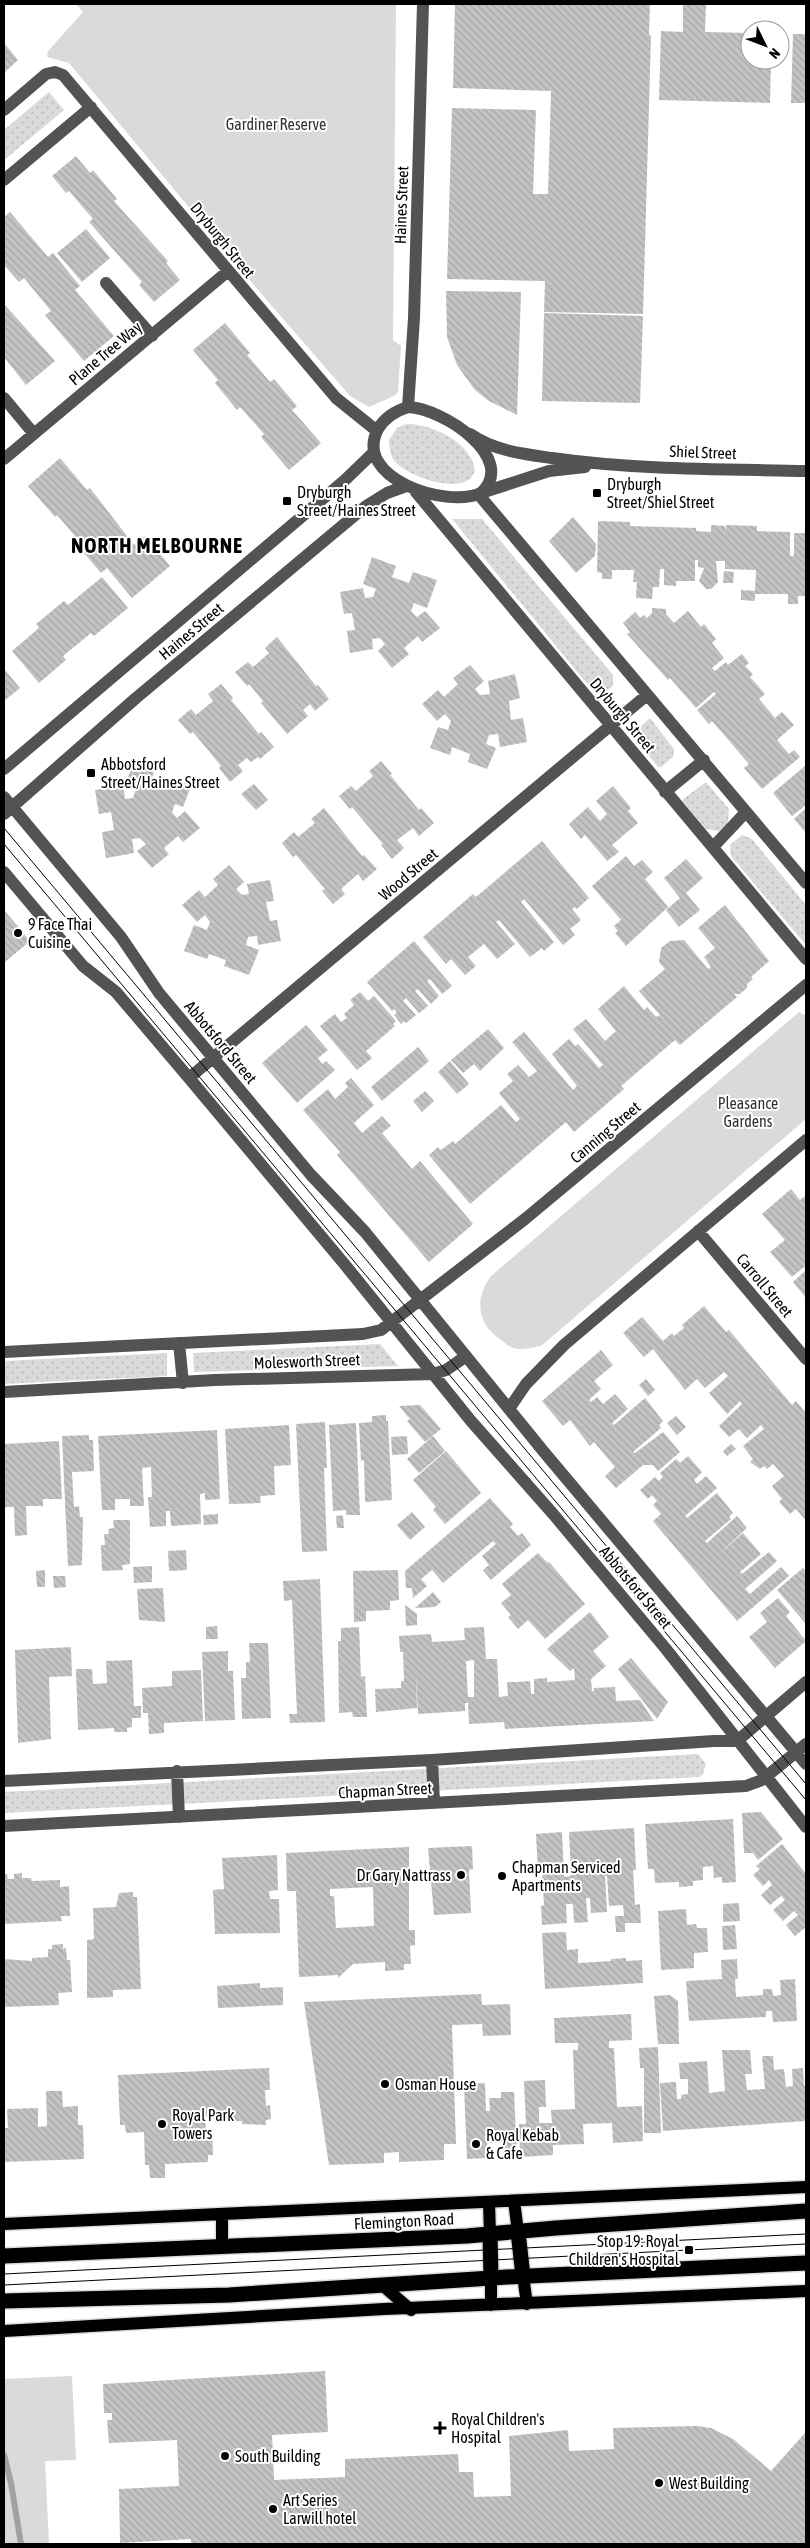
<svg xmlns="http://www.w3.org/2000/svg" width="810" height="2548" font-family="'Asap Condensed',sans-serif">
  <defs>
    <pattern id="grass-dots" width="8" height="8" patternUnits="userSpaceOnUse" patternTransform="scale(1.25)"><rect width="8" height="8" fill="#dadada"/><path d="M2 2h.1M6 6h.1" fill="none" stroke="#b9b9b9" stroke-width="1.8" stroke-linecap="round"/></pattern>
    <pattern id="building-back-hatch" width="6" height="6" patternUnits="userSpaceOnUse" patternTransform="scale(1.25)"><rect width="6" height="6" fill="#c3c3c3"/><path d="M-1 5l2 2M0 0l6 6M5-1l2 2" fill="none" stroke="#a6a6a6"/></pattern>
  </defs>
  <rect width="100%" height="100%" fill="#fff"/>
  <path fill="url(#grass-dots)" d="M49,92l15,18 -60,50v-30z
    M406,424c26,0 66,18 69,47l-4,7c-16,15 -66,-2 -78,-19 -3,-6 -4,-12 -4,-19l8,-12z
    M452,519h30l131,156v11l-9,7 -11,-2z
    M650,718l24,31 -1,8 -12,10h-3l-26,-33z
    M706,782l23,27 -1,14 -9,8 -13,-2 -24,-29z
    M742,835l10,4 54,66v40l-75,-89 -1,-11z
    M380,1344l18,22 -204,6 -1,-19z
    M167,1353v23l-163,8v-23z
    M698,1754l8,10 -3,10 -4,3 -695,36v-21z"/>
  <path fill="#dadada" d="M76,4h320l-3,336 8,6 -3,46 -4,4 -25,11 -19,-11 -104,-120 -177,-213 -22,-6 1,-6 35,-39z
    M799,1012l7,4v103l-265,227c-7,1 -15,4 -23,3 -7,-1 -12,-5 -17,-9 -24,-16 -27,-41 -10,-64z
    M72,2376l4,84 -31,1 4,83h-45v-165z"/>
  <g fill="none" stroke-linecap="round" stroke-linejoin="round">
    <path stroke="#a1a1a1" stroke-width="6" d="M4,2455l7,28 10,61"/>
  </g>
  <path fill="url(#building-back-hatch)" fill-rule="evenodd" d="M455,4h195l-1,31 2,1 -8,278 -99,-2 1,-31 -98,-2 5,-171 84,2 -3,84h15l3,-103 -98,-3z
    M683,4h23l-1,28 45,1v27h21l-1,43 -111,-3 2,-69 22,1z
    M793,34h13v69h-15z
    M4,43l14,17 -14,13z
    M76,156l14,17 3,-3 24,29 -3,2 15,17 39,43 -2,2 14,17 -26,22 -15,-17 3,-3 -53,-60 4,-3 -24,-28 -3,2 -14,-17z
    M10,212l38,45 5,-4 27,33 -5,4 39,46 -30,25 -39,-46 6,-4 -27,-33 -5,4 -15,-17v-48z
    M86,229l24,29 -28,24 -25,-29z
    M446,291l75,1 -4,123 -28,-14 -14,-11 -18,-25 -10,-28z
    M4,304l51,57 -29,24 -22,-28z
    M544,313l99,3 -3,87 -98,-2z
    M225,323l25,30 -3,2 23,27 4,-3 23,27 -5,4 29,33 -32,27 -28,-33 3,-3 -24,-27 -3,3 -22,-27 3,-3 -25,-30z
    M60,458l27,32 3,-2 44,57 11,-9 25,30 -38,32 -25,-30 -6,5 -24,-28 3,-3 -23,-27 -2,2 -27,-31z
    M573,517l23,27 -1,12 -19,17 -27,-32z
    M598,521l32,1v4l66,2v3l15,1v-7l14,1 1,6v-7l31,1v5l33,1v24h4v-23h12v63h-8v8h-10v-10h-33v7l-14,-1v-10l14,1 1,-21 -31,-1v-8h-9l2,21 -7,7h-5l-7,-8 5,-13 -6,-1v-7h-3v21h-19v5l-12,-1v-16h-4l-1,18h-6l-1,12 -16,-1 1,-16h-4l1,-12h-22v9h-10v-6l-5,-1z
    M372,557l24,9 -4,11 17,6 4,-11 24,8 -10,28 -13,-5 -3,8 6,6 8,-6 15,17 -18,14 -4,-6 -14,12 5,6 -17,14 -14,-17 7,-7 -5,-6 -8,1 1,10 -23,4 -3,-22 8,-1 -3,-17 -8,1 -4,-22 23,-4 2,10 8,-1 3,-8 -13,-5z
    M724,571l10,1 -1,11h-10z
    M102,577l26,31 -34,28 -3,-3 -28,23 3,4 -27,23 -27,-32 27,-23 -3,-4 28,-23 4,4z
    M652,608l14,1v5l8,9 14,-12 13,16 3,-3 12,15 -4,4 12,15 -12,10 3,3 11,-9 2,3 14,-11 7,9 -4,3 8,8 -3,3 15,17 -6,5 16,19 7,-6 12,13 -17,15 12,14 5,-4 6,7 -38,32 -18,-21 5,-4 -37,-43 -3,3 -12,-14 19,-16 -2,-2 -18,16 -26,-30 -2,2 -41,-46 3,-2 -7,-9 12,-11 5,6 4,-3 3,3 5,-5z
    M277,637l39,49 2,-1 11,14 -14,12 -5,-7 -7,6 5,6 -21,18 -26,-31 2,-2 -14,-17 -2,2 -12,-14 13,-10 5,5 16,-14 -4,-5z
    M470,665l14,16 -9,8 5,6 10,-1 -2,-13 27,-7 5,24 -11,3 2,19 12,-2 4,24 -27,5 -2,-13 -9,1 -3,9 10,4 -9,21 -19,-7 2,-8 -18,-7 -2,8 -20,-7 8,-21 10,3 3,-9 -6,-7 -8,7 -15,-17 16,-14 6,7 14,-13 -5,-6z
    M4,669l16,19 -16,13z
    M221,684l12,14 -2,2 28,34 2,-2 13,15 -14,12 -2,-2 -7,5 -4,-4 -9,7 5,6 -13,11 -11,-14 2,-2 -28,-34 -3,2 -12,-14 13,-11 5,6 17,-14 -5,-7z
    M381,761l11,13 -2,1 29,35 2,-2 13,15 -15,13 -6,-8 -16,12 7,8 -12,11 -11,-14 2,-1 -31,-37 -2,2 -11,-13 12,-10 5,5 17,-15 -4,-5z
    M133,764l21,8 -3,8 17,6 3,-8 20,8 -8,21 -8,-3 -3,8 5,6 8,-7 15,17 -17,14 -5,-6 -14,12 5,6 -17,14 -15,-17 9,-7 -6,-6 -8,1 2,14 -28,5 -4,-26 12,-2 -3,-18 -12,2 -4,-24 28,-5 2,14 8,-1 3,-9 -11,-4z
    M806,765v40l-14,11 -19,-23z
    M254,784l14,16 -12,10 -15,-16z
    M613,786l18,22 -3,3 10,12 -26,22 7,7 -12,9 -22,-26 -4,4 -12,-15 19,-17 12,14 7,-7 -11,-13z
    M324,808l38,48 2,-1 13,14 -14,12 -5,-7 -17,15 4,5 -12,10 -11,-13 3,-2 -29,-34 -3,2 -11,-14 12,-11 4,5 17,-14 -4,-4z
    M806,808v25l-12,-14z
    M542,841l47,57 -12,11 -2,-2 -3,2 9,11 -11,9 5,6 -12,10 -39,-46 -3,3 33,40 -10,9 -2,-3 -12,9 -31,-37 -3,2 19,22 -18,15 -13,-15 -16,13 8,9 -11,9 -14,-16 -5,5 -23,-27 50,-43 3,3z
    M626,856l8,10 8,-6 11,12 -8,7 23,28 -42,39 -11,-13 3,-2 -4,-5 7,-6 -29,-34z
    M686,859l17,19 -17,15 14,17 -21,17 -13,-17 14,-12 -16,-20z
    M229,865l15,17 -8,7 6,6 7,-1 -2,-10 23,-4 4,21 -8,1 4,19 7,-1 4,21 -23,4 -1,-9 -9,1 -2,8 13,5 -10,25 -25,-9 2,-6 -17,-6 -2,5 -23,-8 10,-26 13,5 3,-8 -5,-7 -8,7 -15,-17 17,-15 6,7 13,-12 -5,-6z
    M725,905l44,56 -18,16 2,2 -6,5v4l-7,6h-6l3,3 -57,48 -5,-5 -54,46 3,3 -50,43 -8,-10 -96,82 -41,-49 9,-8 3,3 12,-9 2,3 46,-39 15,17 4,-3 -21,-26 14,-12 -6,-7 11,-9 11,12 8,-6 -25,-29 12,-10 49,58 4,-4 -25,-32 17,-15 6,7 3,-2 21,24 4,-3 -30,-36 13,-10 19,22 11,-10 -18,-22 26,-23 20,24 3,-3 9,10 4,-2 -21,-24 26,-22 -6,-7 2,-14 9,-7 14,-1 24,29 3,-2 -7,-10 11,-9 -17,-20z
    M4,910l26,31 -26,22z
    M414,941l38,45 -10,8 -12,-15 -3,2 12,15 -8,8 -13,-15 -3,2 13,15 -9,7 -13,-15 -3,3 13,14 -10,8 -2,-2 -3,3 -7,-9 3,-3 -3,-3 -2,2 -25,-29z
    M360,992l8,9 6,-5 22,25 -3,3 2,2 -29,25 6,7 -15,12 -37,-44 15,-12 6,8 6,-4 -3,-4 10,-9 -4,-5z
    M306,1025l22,25 -10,8 4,6 4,-3 9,9 -38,33 -35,-40z
    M488,1029l16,19 -24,23 -6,-7 -11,9 -12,-13z
    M418,1047l11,14 -47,40 -11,-14z
    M450,1061l19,23 -12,10 -19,-22z
    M351,1078l23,27 -20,18 8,10 20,-17 9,10 -9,7 30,36 8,-8 53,63 -44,38 -92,-107 3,-3 -37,-42 25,-21 7,10 13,-12 -3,-4z
    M425,1091l9,10 -12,11 -9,-11z
    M791,1189l9,11 6,-5v75l-2,-3 -12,10 -22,-25 15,-12 -23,-26z
    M806,1270v28l-13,-16z
    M704,1306l22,26 3,-2 63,75 4,-4 10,12v108l-10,-12 -6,5 -11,-12 3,-3 -10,-13 12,-10 -11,-12 -6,5 -3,-3 -4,3 -10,-7 3,-3 -10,-13 21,-17 -3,-4 -14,13 -8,-9 -10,8 -10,-11 23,-22 -2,-3 -13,13 -18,-21 19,-17 -4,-4 -19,16 -8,-9 -12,11 -32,-41 -9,8 -21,-24 19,-16 21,24 9,-8 2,3 10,-8 -2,-3z
    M601,1350l12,15 -19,16 7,8 -12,11 2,2 6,-5 6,7 12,-10 13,15 -16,14 2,2 31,-27 18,23 -4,4 2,3 -28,24 2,1 28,-21 17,20 -22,19 -5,-6h-10l-27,23 -11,-12 10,-9 -21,-25 -4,4 -20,-26 -7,6 -21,-25z
    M646,1379l9,11 -7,6 -9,-11z
    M420,1405l21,24 -16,13 -18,-21 3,-2 -11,-13z
    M386,1415v6h2l4,79 -27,2 -1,-42 -3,1 -2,-38 13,-1v-6z
    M676,1416l10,11 -9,8 -10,-12z
    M325,1422l2,46h-3l3,83 -25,1 -6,-128z
    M356,1423l4,92h-14v-5l-13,1 -4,-86z
    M289,1425l2,40 -17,1 1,29 -15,1 1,7 -32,1 -4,-75z
    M217,1430l3,69 -15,1v-7l-5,1 1,30 -30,2 -1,-15h-4v15l-16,1 -2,-30h4l-1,-30 -9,1 2,38h-14v-7h-15v11h-13l-4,-74z
    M89,1435v5h4l1,31 -22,1 2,35 5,-1 1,11h3l-1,48 -14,1 -6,-130z
    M407,1436l1,18 -16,1 -1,-18z
    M433,1436l12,15 -26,22 -12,-14z
    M59,1441l3,58h-19v7h-17l1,29 -12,1 -1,-29h-9l-1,-63z
    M731,1444l5,5 -9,7 -4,-5z
    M446,1451l35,42 -36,31 -12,-14 3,-3 -23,-27z
    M688,1456l14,16 -8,8 3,4 9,-8 11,12 -32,28 2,2 30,-25 16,20 -4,4 2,2 -26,22 2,2 30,-27 10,12 -30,28 26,-23 18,21 -21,18 2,2 27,-22 8,9 -32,28 5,5 31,-27 8,9 -52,45 -84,-100 8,-7 -8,-9 4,-4 -5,-6 -4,4 -8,-9 15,-13 4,4 4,-4 -3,-4 16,-14 4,4z
    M490,1498l23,26 -3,3 8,9 4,-3 9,12 -40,35 -8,-10 6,-5 -7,-9 14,-12 -3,-3 -50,42 -11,-13 -11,9 6,7 -14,12 -1,-10h-6l-1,-17z
    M412,1512l13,15 -15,13 -13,-15z
    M218,1514v10l-14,1 -1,-10z
    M343,1515l1,13h-7l-1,-12z
    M113,1520h17v44l-8,1 1,5 -21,1 -1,-26h4l-1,-11h5l-1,-5 6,-1z
    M186,1550l1,20 -18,1 -1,-20z
    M538,1553l10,10 1,-1 36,42 -40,35 -17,-19 -10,9 -10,-12 3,-2 -10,-12 10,-8 -9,-11z
    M152,1566v16l-18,1 -1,-16z
    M803,1568l3,4v52l-29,-34z
    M45,1570v17h-8l-1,-16z
    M398,1570l1,30 -9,1v9l-24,1v10l-12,1 -1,-51z
    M53,1576h12l1,11 -12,1z
    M320,1579l5,143 -35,1 -1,-9h8l-5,-114 -8,1 -1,-20z
    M163,1588l2,34 -26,-2 -2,-31z
    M433,1592l8,10 -6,5 -20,1z
    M778,1598l12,14 -4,4 20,25 -31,27 -26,-31 18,-15 -7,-9z
    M405,1605l12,9v11l-11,1z
    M590,1612l19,25 -16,14 13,15 -15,13 1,12h2v-3l21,-1 1,14 24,-1 14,21 -149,8 -1,-7 -35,2 -1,-21h-3v8l-47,3 -2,-41 1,35 -41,4 -1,-23 26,-1v-7h3l-1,-29h-3l-1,-16 32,-2 1,8 33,-2 -1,-12 20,-1 2,32h11l2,38 9,-1 -1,-14h10l13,-1 1,13h3v-15l13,-1v4l28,-2 -1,-12 -4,3 -23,-22zM474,1660v37h-6l-2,-36z
    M217,1626l1,13h-12v-12z
    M359,1627l2,50 4,-1 2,41h-14l-1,-5 -13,1 -1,-72h3v-13z
    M249,1643h19l3,75 -29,1 -1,-41h5v-16h4z
    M71,1647l1,29 -23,1 2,62 -33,4 -3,-93z
    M228,1651v20h5l2,49 -30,1 -3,-69z
    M631,1658l37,44 -11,17 -39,-50z
    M132,1660l2,46h7v12h-9v9l-5,1v4h-13v-4l-36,2 -2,-61h16l1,15 14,-1 -1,-22z
    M201,1670l2,51 -39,2v10l-15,1 -1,-21h-5l-1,-25 30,-2v-15z
    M761,1812l22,27 -25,21 -5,-7h-9l-2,-40z
    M733,1819l3,63 -14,1v-6l-8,1 -1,-12 -10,1v13l-10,1v5l-14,1v-5l-24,1 -1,-14h-6l-3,-45z
    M634,1828l2,42h-3l2,35 5,-1 1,19h-16v9h-9l-1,-16h9l-1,-11 -14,1 -2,-30h-2l2,36 -16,1 -1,-15h-4l2,24 -14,1 -1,-19h-7l1,19 -25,2 -1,-19 3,-1 -2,-33 -4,1 -2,-39 26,-2 2,45 7,-1 -2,-44z
    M782,1844l24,30v53l-11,9 -9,-11 12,-10 -4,-4 -11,10 -10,-11 12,-10 -4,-4 -11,9 -9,-10 11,-10 -3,-5 -6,6 -10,-11 7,-6 -4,-3z
    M472,1846l1,23 -4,1 2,43 -37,2 -6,-67z
    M409,1847v83h6v15l-5,1 1,18h-7v6l-19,1v-9l-32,2 -15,14v-3l-39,2 -3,-86h-9l-1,-38zM373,1887l1,39 -38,2 -2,-32h-4v-7z
    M277,1855l1,35 -9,1 1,8h9l1,34 -65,1 -2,-44 11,-1 -2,-31z
    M22,1873v5h9l1,3 28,-1v7l9,-1 1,30h-9l1,5 -58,3v-50h3l1,5h6v-5z
    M133,1892v5h4l4,92 -28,1v7l-26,1v-58l7,-1 -1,-31 23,-1 3,-14z
    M739,1903l1,18 -17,1v-18z
    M686,1909l1,16 9,-1 1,4h10l1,24 -14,1v15l-33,2 -3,-59z
    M735,1925l2,24 -14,1 -1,-24z
    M566,1932l1,18 11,-1v14l33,-2v-2l15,-1v3l16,-1 1,23 -98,6 -3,-56z
    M63,1944v5l3,-1 1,12h3l2,32 -14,1 1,12 -55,2v-48l28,2v-3l16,-1v-8h4v-4z
    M737,1959l1,20h-3l1,18 27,-2v-6h9l1,7 8,-1 -1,-15 15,-1 2,42 -24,1 -1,-11h-6v6l-77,4 -3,-40 36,-2 -1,-19z
    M260,1983v5l23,-1v18l-65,3 -1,-22z
    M481,1994l1,11 28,-1 1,31 -28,1 -1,-12 -30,1 4,119h-12v16l-45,2v-10l-15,1v10l-55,2 -25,-163z
    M670,1995l8,6 1,43h-21l-4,-48z
    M631,2014l1,26 -23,1v7h5l3,59 25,-1 1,35 -30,2 -1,-20 -29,1 1,20 -31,1v10l-33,2 -1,-33h7l-2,-43 21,-1 1,27h-7v16h13l-1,-13 24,-1 -2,-59h5v-7h-23l-1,-25z
    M658,2047l3,86h-17v-65h-4l-1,-20z
    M722,2050h28l2,24h-7l2,16 18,-1 -3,-33h11l1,14 10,-1 2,18 7,-1 -1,-17 11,-1 1,18h2v35l-143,10 -3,-48 16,-1 1,17h4v-4l7,-1v-15h-8l-1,-16 28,-2 2,32 16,-2z
    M269,2068l1,22h-5l1,16 4,-1 1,14 -5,1v5l-24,-1v-3l-24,1v-6l-13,1 1,15h6l1,23h-5v7l-43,2v14h-15l-1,-13h-4l-1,-33 -18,1 -1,-8h-5l-2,-50z
    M485,2083l1,28h4l-1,-13h12v-6h13l3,65 -14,1v-16l-16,1 1,15 -21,1 -3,-75z
    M46,2091h16l1,16 15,-1v19h5l1,34 -80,3v-34h4l-1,-19 31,-1v19l9,-1z
    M325,2371l3,61 -56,3 2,45 71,-3v-18l113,-5 1,18h14l1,25 37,-1 -2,-60 59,-6 1,21 45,-2 -1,-21 84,-2 14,2 22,11 38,32 34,-38 1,111h-615v-5l-71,4 -1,-54 60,-3 -2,-46 -68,3 -2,-23h5v-7h-8l-1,-29z"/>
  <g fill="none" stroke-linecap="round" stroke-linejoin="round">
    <defs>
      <path id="major" d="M514,2201l4,31
        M489,2203l1,31
        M222,2215v33
        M4,2224l802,-37
        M523,2276l4,28
        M491,2278v27
        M381,2284l30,26
        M4,2331l380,-22 422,-18"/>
      <path id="highway" d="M518,2232l5,44
        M490,2234l1,44
        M4,2256l463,-20 89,-8 250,-17
        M4,2301l225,-6 278,-18 299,-14"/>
    </defs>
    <use href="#major" stroke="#dbdbdb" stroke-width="15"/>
    <use href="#highway" stroke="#dbdbdb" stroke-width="18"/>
    <path stroke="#535353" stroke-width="12" d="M4,110l42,-36 9,-2 8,3 273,323 41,33
      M4,180l87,-73
      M106,283l46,53
      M4,398l30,36
      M408,407l6,-89 9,-314
      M408,407c34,1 111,51 73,86 -35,16 -129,-15 -103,-64 7,-12 17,-18 30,-22z
      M470,434c25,17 53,20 82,24 84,12 170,11 254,13
      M4,459l223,-187
      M415,491l391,468
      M481,493l68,-22 36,-4
      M479,495l327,388
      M4,769l341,-289 29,-28
      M665,792l39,-32
      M4,797l117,140 38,56 152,182 54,57 179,220 262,312
      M4,814l132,-116 230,-192 21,-13 19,-7
      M713,847l33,-35
      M4,872l79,94 33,26 73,86 157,188 125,155 83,94 112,134 140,178
      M189,1078l458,-383
      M698,1231l108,128
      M179,1343l4,40
      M4,1352l359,-18 18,-4 144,-111 281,-234
      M4,1392l211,-12 218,-6 13,-4 19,-13
      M509,1409l17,-25 38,-39 242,-205
      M737,1741l69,-59
      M432,1760l2,43
      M177,1771l2,46
      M4,1781l428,-21 282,-19h23
      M4,1826l742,-40 16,-6 44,-36"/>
    <use href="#major" stroke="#000" stroke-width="12"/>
    <use href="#highway" stroke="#000" stroke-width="15"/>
    <path stroke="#000" stroke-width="1" d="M4,828l802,956
      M4,844l802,956
      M4,2274l802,-40
      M4,2285l802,-41"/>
  </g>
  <g fill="#000" stroke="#fff" stroke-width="2">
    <rect x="592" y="488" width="10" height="10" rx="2.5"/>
    <rect x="282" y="496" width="10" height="10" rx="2.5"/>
    <rect x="86" y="768" width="10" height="10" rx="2.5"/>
    <circle cx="18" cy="933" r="5"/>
    <circle cx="461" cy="1875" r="5"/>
    <circle cx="502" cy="1876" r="5"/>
    <circle cx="385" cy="2084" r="5"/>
    <circle cx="162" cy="2124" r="5"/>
    <circle cx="476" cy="2144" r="5"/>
    <rect x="684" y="2245" width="10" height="10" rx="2.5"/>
    <path d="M437.5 2420.5h5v5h5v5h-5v5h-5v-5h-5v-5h5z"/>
    <circle cx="225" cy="2456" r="5"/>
    <circle cx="659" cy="2483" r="5"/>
    <circle cx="273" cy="2509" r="5"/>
  </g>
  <g text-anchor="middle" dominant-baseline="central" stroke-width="4" stroke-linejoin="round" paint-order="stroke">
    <g font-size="16" fill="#313131" stroke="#fff">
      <text x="276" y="124">Gardiner Reserve</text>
      <text x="748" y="1103">Pleasance<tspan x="748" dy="18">Gardens</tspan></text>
    </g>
    <g font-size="16" fill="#000" stroke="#fff">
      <text transform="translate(401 205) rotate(-88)">Haines Street</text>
      <text transform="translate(223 240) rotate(51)">Dryburgh Street</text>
      <text transform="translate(105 353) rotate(-40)">Plane Tree Way</text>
      <text transform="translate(703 452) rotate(2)">Shiel Street</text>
      <text transform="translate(191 631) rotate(-40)">Haines Street</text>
      <text transform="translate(623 715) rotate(50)">Dryburgh Street</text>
      <text transform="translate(408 874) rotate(-40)">Wood Street</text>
      <text transform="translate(221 1042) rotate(50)">Abbotsford Street</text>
      <text transform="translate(605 1132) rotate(-40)">Canning Street</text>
      <text transform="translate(765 1285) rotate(50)">Carroll Street</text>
      <text transform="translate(307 1361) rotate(-2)">Molesworth Street</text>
      <text transform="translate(636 1587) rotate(50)">Abbotsford Street</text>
      <text transform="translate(385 1790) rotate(-3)">Chapman Street</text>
      <text transform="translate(404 2221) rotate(-3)">Flemington Road</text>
    </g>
    <g font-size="16" fill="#000" stroke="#fff" text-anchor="start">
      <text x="607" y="484">Dryburgh<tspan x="607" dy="18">Street/Shiel Street</tspan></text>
      <text x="297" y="492">Dryburgh<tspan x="297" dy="18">Street/Haines Street</tspan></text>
      <text x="101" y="764">Abbotsford<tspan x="101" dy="18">Street/Haines Street</tspan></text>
      <text x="28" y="924">9 Face Thai<tspan x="28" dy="18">Cuisine</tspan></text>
      <text x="512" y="1867">Chapman Serviced<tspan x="512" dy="18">Apartments</tspan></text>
      <text x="451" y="1875" text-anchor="end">Dr Gary Nattrass</text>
      <text x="395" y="2084">Osman House</text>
      <text x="172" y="2115">Royal Park<tspan x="172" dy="18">Towers</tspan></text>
      <text x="486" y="2135">Royal Kebab<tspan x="486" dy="18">&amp; Cafe</tspan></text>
      <text x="679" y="2241" text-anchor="end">Stop 19: Royal<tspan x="679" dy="18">Children's Hospital</tspan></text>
      <text x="451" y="2419">Royal Children's<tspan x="451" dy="18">Hospital</tspan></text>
      <text x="235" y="2456">South Building</text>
      <text x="669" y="2483">West Building</text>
      <text x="283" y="2500">Art Series<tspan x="283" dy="18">Larwill hotel</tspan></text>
    </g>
    <g font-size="21" font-weight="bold" letter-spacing="1" fill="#000" stroke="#fff">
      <text x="157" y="545">NORTH MELBOURNE</text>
    </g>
  </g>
  <rect width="810" height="2548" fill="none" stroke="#000000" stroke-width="10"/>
  <g transform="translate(765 45) rotate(132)"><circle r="24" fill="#ffffff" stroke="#999999"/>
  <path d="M0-4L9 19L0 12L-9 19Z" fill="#000000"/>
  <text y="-8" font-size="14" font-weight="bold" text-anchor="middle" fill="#000000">N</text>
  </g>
</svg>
